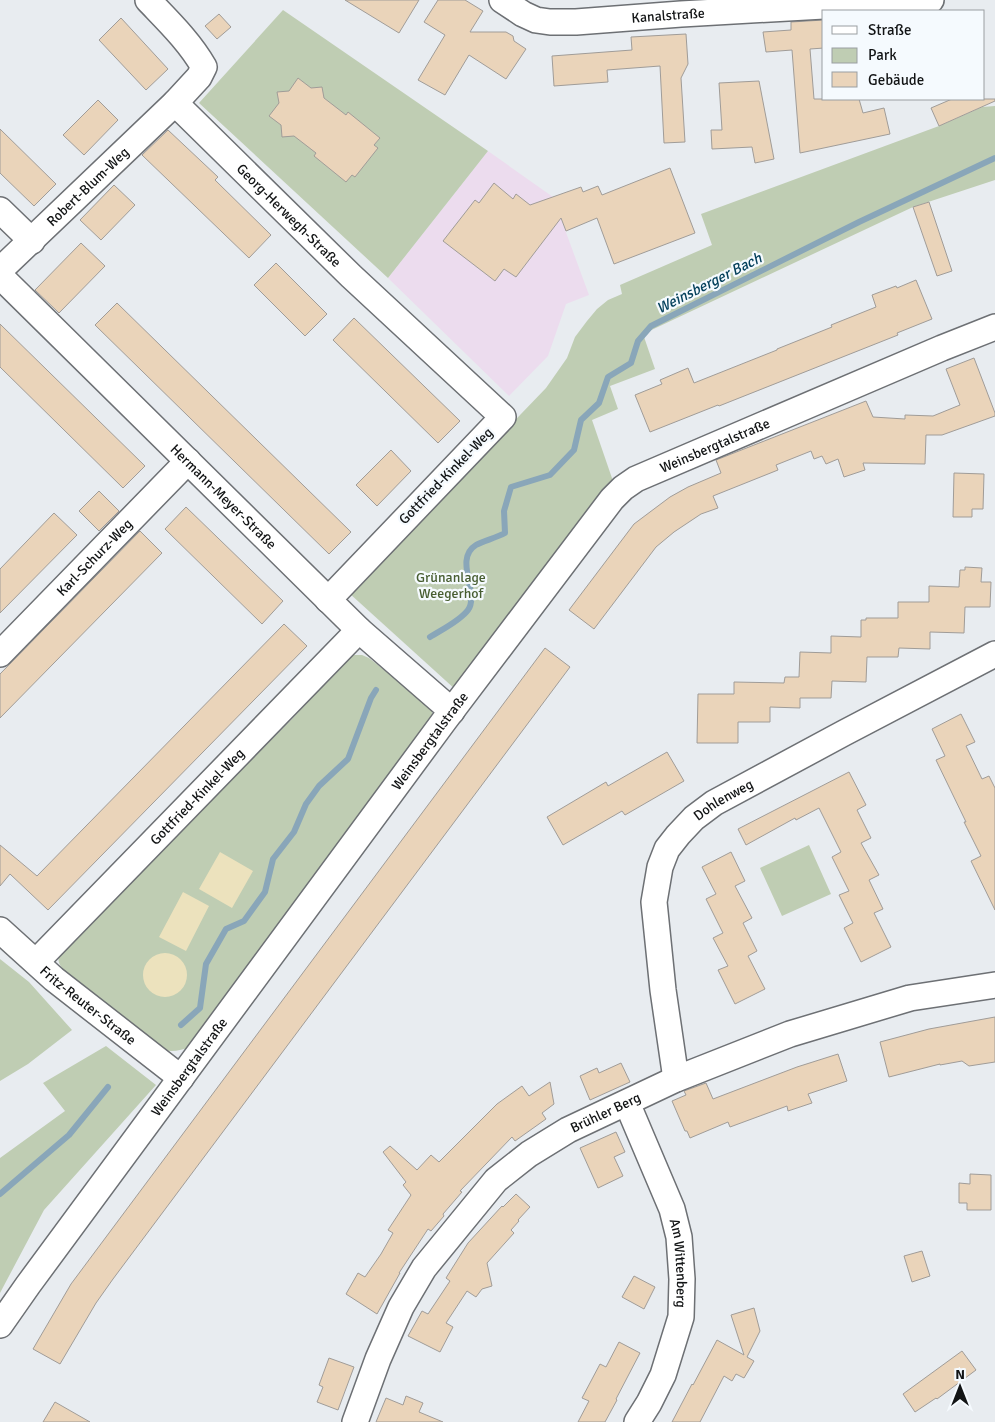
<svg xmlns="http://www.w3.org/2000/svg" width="995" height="1422" font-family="Signika,sans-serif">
  <rect width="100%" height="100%" fill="#e8ecf0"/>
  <path fill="#ecdcee" d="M488,151l65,46 36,98 -23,9 -18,52 -39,40 -121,-118z"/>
  <path fill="#bfcdb3" d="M283,10l205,141 -100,127 -189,-175z
    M995,106v74l-82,27 -270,127 12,35 -45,17 8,23 -26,11 22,64 -158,206 -107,-97 197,-205 21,-30 8,-21 12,-16 10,-12 11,-9 14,-6 -2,-9 92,-40 -11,-31 238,-88 43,-19z
    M354,655h8l7,3 62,49 2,10 -242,330c-12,4 -22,6 -34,1 -23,-8 -42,-38 -61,-53 -11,-8 -29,-18 -36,-30 -3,-6 -1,-12 2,-18l230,-228 55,-60z
    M809,845l22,49 -49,22 -22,-48z
    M0,959l29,23 43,48 -44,34 -28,17z
    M106,1046l50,39 -112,125 -44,83v-135l65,-47 -22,-28z"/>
  <path fill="#ece2bd" d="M220,852l33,19 -21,37 -33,-19z
    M183,892l26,14 -23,45 -27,-14z
    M143 975a22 22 0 1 1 44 0a22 22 0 1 1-44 0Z"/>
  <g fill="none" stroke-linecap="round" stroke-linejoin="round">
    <path stroke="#89a6b9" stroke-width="6" d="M430,637c11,-7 30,-16 38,-27 12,-16 -15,-51 8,-65 7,-4 20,-7 29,-12l-1,-22 7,-24 39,-12 24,-25 7,-30 18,-17 9,-26 23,-14 7,-22 13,-15 208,-104 136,-64
      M181,1025l19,-17 6,-44 20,-35 18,-8 21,-29 8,-33 21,-27 12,-28 13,-18 29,-27 23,-61 5,-8
      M0,1194l69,-59 39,-48"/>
  </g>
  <path fill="#ead4ba" stroke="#a09c98" d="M345,0h74l-20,33z
    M438,0h27l18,11 -13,21h36l7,4 1,5 12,8 -20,30 -37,-24 -24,40 -27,-15 27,-45 -21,-13z
    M219,14l12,13 -14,12 -12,-13z
    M121,18l47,51 -22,21 -47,-50z
    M824,20v28l-14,1 4,50h45l4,14 21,-5 6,26 -90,19 -8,-103 -26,2 -3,-20 28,-2v-8z
    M686,34l2,30 -7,14 4,64 -21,1 -4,-77 -53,4 1,12 -54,4 -2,-30 80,-6 -1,-13z
    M298,78l13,10 11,-1 2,11 22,17 2,-3 32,26 -6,7 4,3 -23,29 -3,-2 -6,7 -32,-26 2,-3 -22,-17 -12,1 -1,-12 -12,-9 10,-13 -2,-11 12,-1z
    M759,81l15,78 -19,4 -3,-16 -40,2 -1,-19h11l-3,-47z
    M952,99h43v2l-56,25 -8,-18z
    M98,100l20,20 -34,35 -21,-20z
    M0,129l56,55 -22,22 -34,-33z
    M168,130l50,47 -3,3 56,55 -22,23 -107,-103z
    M670,168l25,65 -81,31 -17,-46 -31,13 -5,-13 -45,59 -12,-8 -9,12 -52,-40 32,-41 4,3 15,-20 19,16 3,-5 14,11 51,-18 2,5 15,-6 4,9z
    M114,185l21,20 -34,35 -21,-20z
    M929,202l23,69 -15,5 -24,-69z
    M81,243l24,23 -46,47 -24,-23z
    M276,263l51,51 -22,22 -51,-51z
    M916,280l16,39 -35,14 1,2 -179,71 -1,-1 -68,27 -15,-37 27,-11 -2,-4 28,-12 6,15 83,-33v-1l55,-22 -1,-2 45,-18 -4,-12 24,-9 1,2z
    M117,303l234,229 -22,22 -234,-229z
    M354,318l106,103 -22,22 -105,-103z
    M0,324l145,142 -22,22 -123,-121z
    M974,358l21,55v3l-53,19h-16l-1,29 -62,-1 2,7 -21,7 -6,-18 -12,5 -4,-8 -8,3 -3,-8 -35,14 2,5 -65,26 5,12 -17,6 -27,18 -18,15 -62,82 -25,-19 65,-86 36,-27 18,-10 33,-14 -5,-13 150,-59 7,16 32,2v-4l28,1 27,-11 -14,-36z
    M391,450l20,21 -34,35 -21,-21z
    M954,473l30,1 -1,35h-11v8h-19z
    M99,491l20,20 -20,20 -20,-20z
    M186,507l97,94 -21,23 -97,-95z
    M54,513l23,22 -77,78v-44z
    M140,531l22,22 -162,165v-44z
    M965,567l17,1 -1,14h10l-1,25h-25l-1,26 -34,-1v17l-31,-1 -1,9h-31l-1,25 -34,-1 -1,17h-31v10l-30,-1v15h-32v21h-41l1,-49h36v-12l50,1 1,-6h14l1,-25 31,1v-17l30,1v-17h5v-2h32v-16h31v-16l30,1 1,-17h5z
    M284,624l23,22 -259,264 -38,-36 -10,12v-41l37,31z
    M545,648l25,19 -457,612 -17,24 -36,61 -27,-15 38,-65z
    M961,714l14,28 -9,4 16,33 7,-3 6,12v122l-24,-49 10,-5 -17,-34h2l-30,-62 9,-4 -13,-27z
    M667,752l17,29 -59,34 -3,-4 -59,34 -16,-28 59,-35 2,4z
    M849,772l17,33 -9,5 14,28 -10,5 18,32 -10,5 14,29 -9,4 17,34 -30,15 -17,-34 9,-5 -14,-28 10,-4 -17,-34 9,-5 -22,-44 -23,12 -1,-2 -49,27 -8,-16z
    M731,852l14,29 -10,5 17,32 -9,5 14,28 -9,5 17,33 -30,15 -17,-34 10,-4 -15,-28 10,-5 -17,-34 10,-5 -14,-27z
    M995,1017v45l-26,4 -7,-5 -22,4v-1l-51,13 -9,-35 49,-13z
    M838,1054l9,27 -39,13 4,9 -24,8 -1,-5 -57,21 -2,-5 -38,16 -3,-7h-2l-13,-30 14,-6 -2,-4 22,-8 7,16 84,-32z
    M621,1063l9,19 -40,18 -10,-24 17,-8 2,5z
    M550,1082l4,22 -12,9 4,6 -31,22 -3,-4 -52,54 2,1 -19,22 1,2 -13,15 -3,-2 -29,44h1l-23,41 -31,-20 12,-21 7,4 16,-23 12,-21 -5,-3 23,-35 -8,-10 3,-3 -23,-30 7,-6 27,24 14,-15 8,7 58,-58 25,-18 7,10z
    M616,1132l9,20 -11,5 9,19 -25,12 -18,-40z
    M970,1174l21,1v35h-24v-7h-8v-20l11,1z
    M516,1194l14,13 -12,13 1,1 -8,9 3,3 -27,30 5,23 -10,3 -6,8 -9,-6 -21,32 7,4 -13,25 -32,-16 14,-25 6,3 22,-33 -4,-3 22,-35 34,-37 1,1z
    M922,1251l8,25 -18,6 -8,-26z
    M634,1276l21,11 -11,22 -22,-12z
    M754,1308l6,23 -13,26 7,4 -10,17 -8,-4 -4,7 -8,-5 -24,46h-28l20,-38 1,1 24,-45 27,15 -13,-40z
    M619,1342l21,11 -24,46 1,1 -12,22h-27l11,-21 -7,-3 18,-34 6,3z
    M962,1351l14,19 -39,29 -1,-1 -21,14 -12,-18z
    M329,1358l25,9 -16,43 -21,-8 6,-15 -4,-2z
    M406,1396l17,7 -4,9 24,10h-67l10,-24 17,7z
    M55,1402l35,20h-47z"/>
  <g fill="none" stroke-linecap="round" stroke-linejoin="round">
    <defs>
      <g id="minor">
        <path id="s1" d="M502,0l21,14 13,6 14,2h26l105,-8 250,-14"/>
        <path id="s2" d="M175,103l176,173 152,141 -175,183"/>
        <path d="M0,210l32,31"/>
        <path id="s3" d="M0,270l175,-167 24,-26 5,-10c-15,-26 -36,-46 -56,-67"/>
        <path id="s4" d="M0,276l359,354 93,81"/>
        <path id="s5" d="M0,654l188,-193"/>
        <path id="s6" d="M0,930l54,49 127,99"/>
        <path id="s7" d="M36,962l323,-332"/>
        <path id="s8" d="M676,1079l-13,-89 -9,-88 6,-35 7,-18 11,-14 16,-17 20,-15 130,-70 151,-79"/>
        <path id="s9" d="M627,1103l45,106 7,28 3,42 -1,38 -18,58 -14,28 -12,19"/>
        <path id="s10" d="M0,1325l28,-40 416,-564 168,-222 11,-11 13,-9 306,-131 53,-21"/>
        <path id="s11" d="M355,1422l23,-63 23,-52 23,-39 72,-88 33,-26 39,-24 108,-51 114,-45 120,-36 85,-13"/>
      </g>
    </defs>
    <use href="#minor" stroke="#6d7074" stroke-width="28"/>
    <use href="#minor" stroke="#fff" stroke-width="25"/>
  </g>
  <g text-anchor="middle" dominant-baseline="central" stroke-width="4.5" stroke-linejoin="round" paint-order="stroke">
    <g font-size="14" fill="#121415" stroke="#f5fafe">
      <text stroke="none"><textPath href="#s1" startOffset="172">Kanalstraße</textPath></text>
      <text stroke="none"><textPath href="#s3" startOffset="121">Robert-Blum-Weg</textPath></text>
      <text stroke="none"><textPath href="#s2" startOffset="160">Georg-Herwegh-Straße</textPath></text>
      <text stroke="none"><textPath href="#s10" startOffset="1145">Weinsbergtalstraße</textPath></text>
      <text transform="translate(446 476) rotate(-46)">Gottfried-Kinkel-Weg</text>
      <text stroke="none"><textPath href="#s4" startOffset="314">Hermann-Meyer-Straße</textPath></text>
      <text stroke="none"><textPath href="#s5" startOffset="135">Karl-Schurz-Weg</textPath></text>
      <text stroke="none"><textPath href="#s10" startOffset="725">Weinsbergtalstraße</textPath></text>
      <text stroke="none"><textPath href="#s7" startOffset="231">Gottfried-Kinkel-Weg</textPath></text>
      <text stroke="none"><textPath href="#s8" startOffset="309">Dohlenweg</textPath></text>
      <text stroke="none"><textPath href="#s6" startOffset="116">Fritz-Reuter-Straße</textPath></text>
      <text stroke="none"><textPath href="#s10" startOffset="320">Weinsbergtalstraße</textPath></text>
      <text stroke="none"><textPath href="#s11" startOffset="412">Brühler Berg</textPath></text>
      <text stroke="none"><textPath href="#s9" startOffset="170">Am Wittenberg</textPath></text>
    </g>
    <g font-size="14" fill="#475d31" stroke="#f5fafe">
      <text x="451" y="577">Grünanlage<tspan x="451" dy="16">Weegerhof</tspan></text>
    </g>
    <g font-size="15" font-style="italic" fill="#04405b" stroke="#f5fafe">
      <text transform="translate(709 283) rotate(-27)">Weinsberger Bach</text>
    </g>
  </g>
  <rect x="822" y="10" width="162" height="90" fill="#f5fafe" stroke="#9a9ea1"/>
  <rect x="832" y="26" width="25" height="8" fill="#ffffff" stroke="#9a9ea1"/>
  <text x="868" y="35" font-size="15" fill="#121415">Straße</text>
  <rect x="832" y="48" width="25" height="15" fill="#bfcdb3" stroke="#9a9ea1"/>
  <text x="868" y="60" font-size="15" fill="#121415">Park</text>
  <rect x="832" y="72" width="25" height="15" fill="#ead4ba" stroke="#9a9ea1"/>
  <text x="868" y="85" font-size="15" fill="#121415">Gebäude</text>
  <g transform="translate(960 1387)" stroke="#f5fafe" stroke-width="4" paint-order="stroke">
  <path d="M0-4L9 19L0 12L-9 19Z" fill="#121415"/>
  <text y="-8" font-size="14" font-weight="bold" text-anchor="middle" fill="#121415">N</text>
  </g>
</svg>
